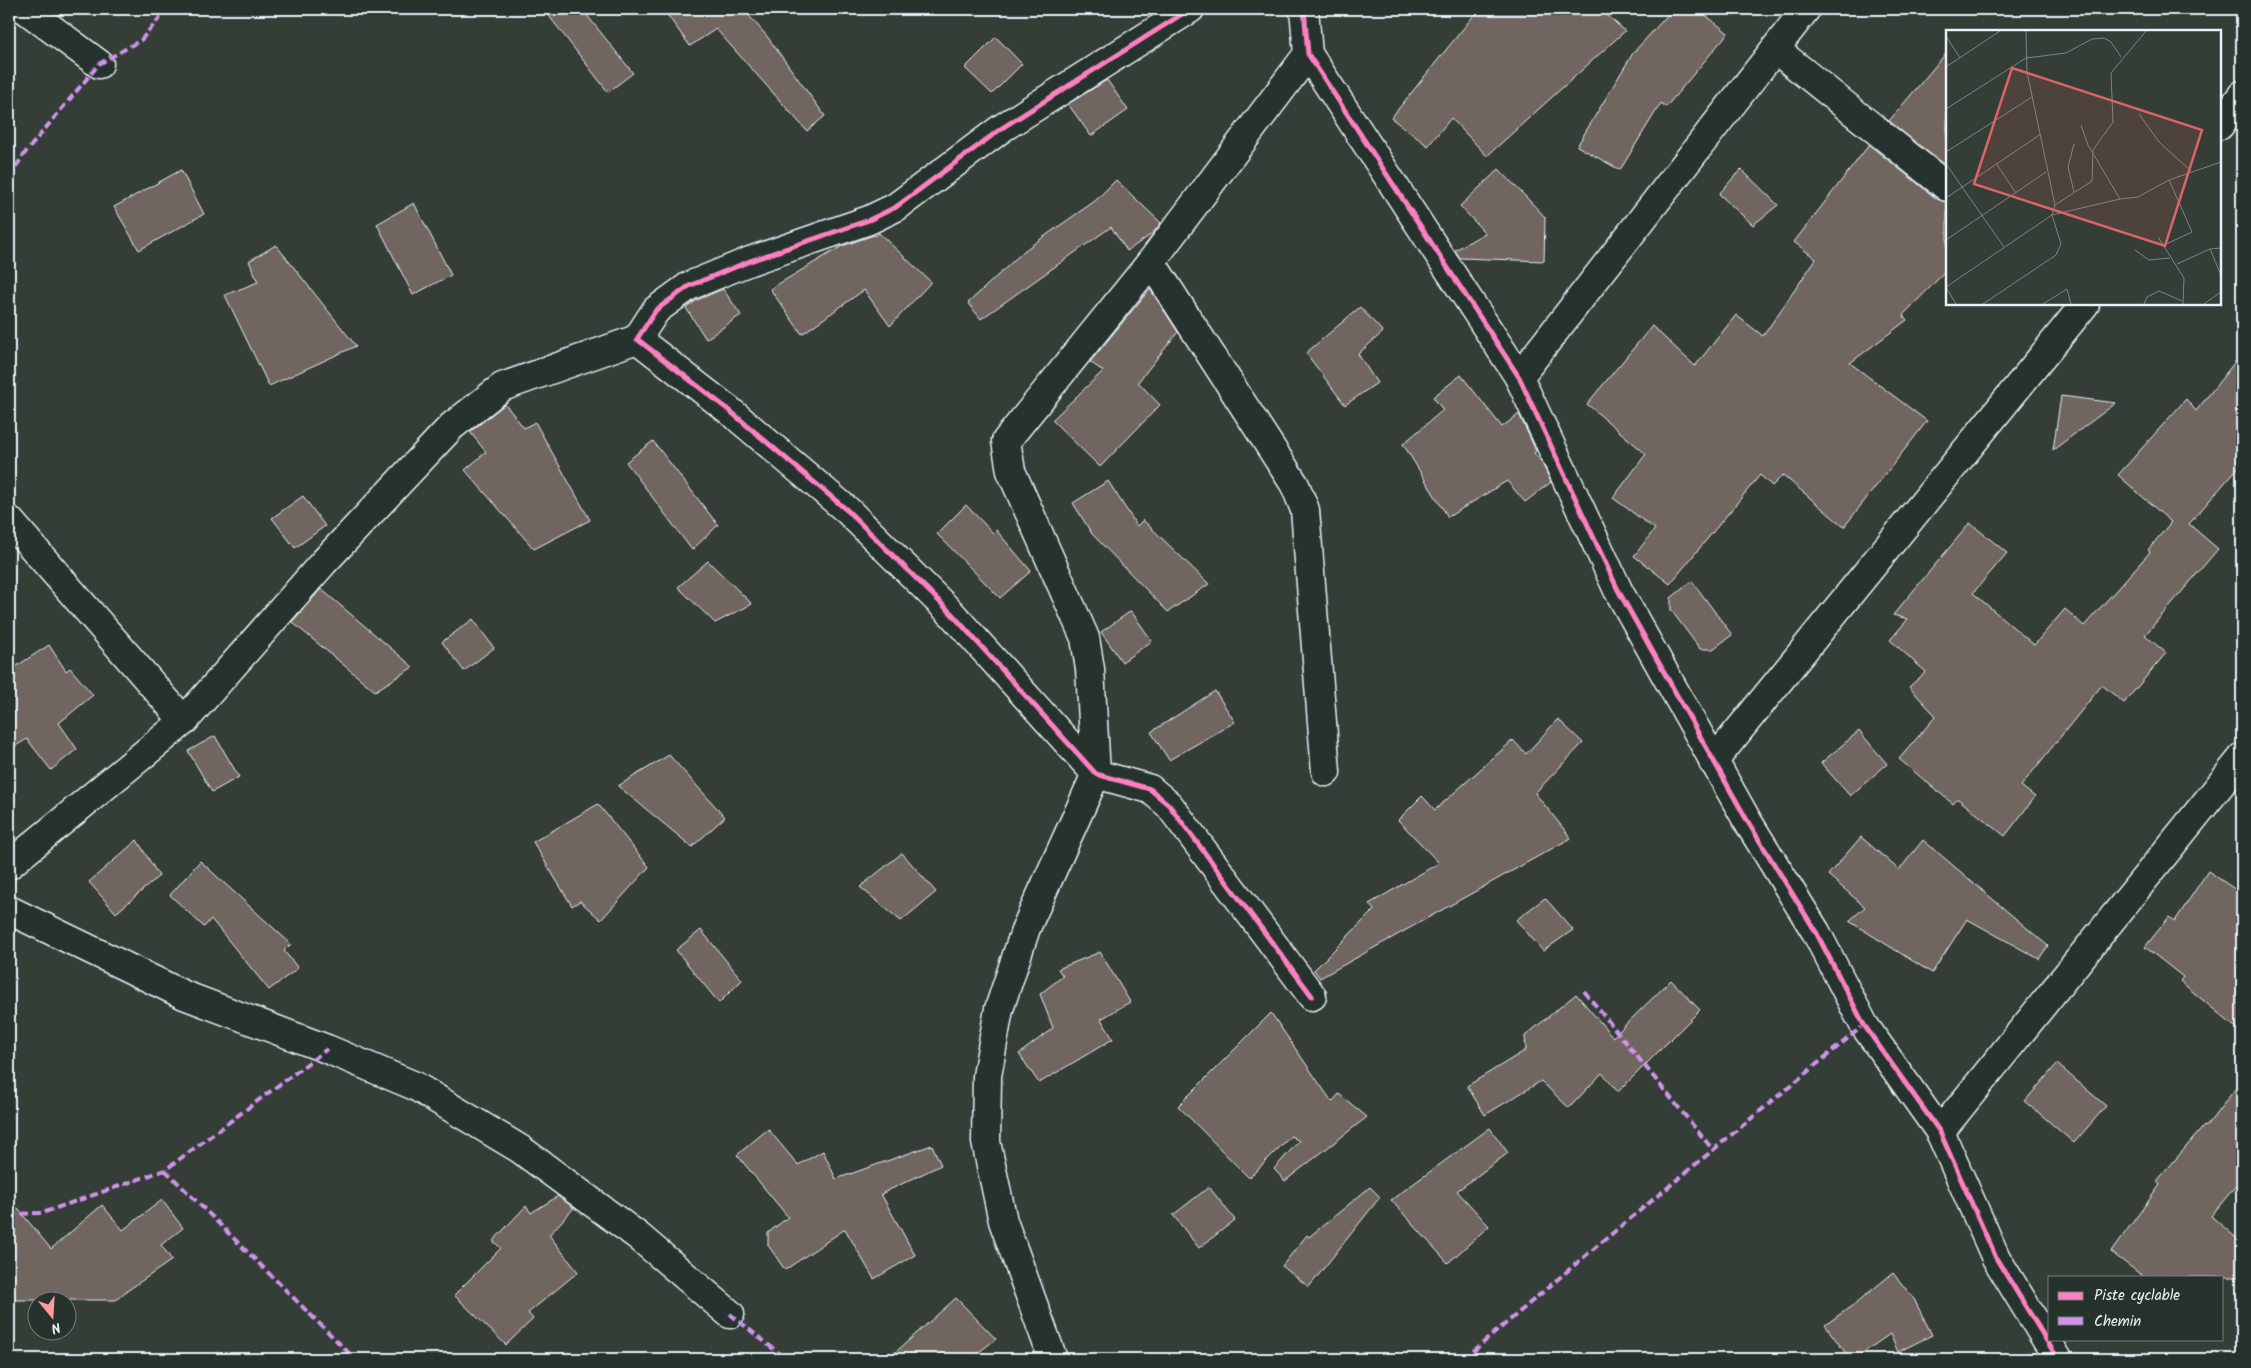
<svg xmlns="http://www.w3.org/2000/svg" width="2251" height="1368" font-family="Kalam,sans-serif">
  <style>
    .building { fill: #71655e; stroke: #e8f1f8 }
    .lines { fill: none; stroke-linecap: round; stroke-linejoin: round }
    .street-casing { stroke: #e8f1f8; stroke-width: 31 }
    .street { stroke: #26332d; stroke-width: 28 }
    .quiet { stroke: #d193ec; stroke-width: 4; stroke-dasharray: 8 4; stroke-linecap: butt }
    .cycleway-casing { stroke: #26332d; stroke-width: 8 }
    .cycleway { stroke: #ff80c0; stroke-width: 5 }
    .inset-road { fill: none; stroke: #7d8584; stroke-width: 1 }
    .view { fill: #db6466; fill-opacity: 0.15; stroke: #db6466; stroke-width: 2.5 }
    .inset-edge { fill: none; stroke: #e8f1f8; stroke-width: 2.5 }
  </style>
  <rect width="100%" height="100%" fill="#353d37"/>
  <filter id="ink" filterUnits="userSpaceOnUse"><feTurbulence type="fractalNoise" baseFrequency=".02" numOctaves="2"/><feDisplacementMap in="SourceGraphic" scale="10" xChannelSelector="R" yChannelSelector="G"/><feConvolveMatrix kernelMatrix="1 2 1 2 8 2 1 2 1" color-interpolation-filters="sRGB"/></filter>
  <g filter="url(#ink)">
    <g class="building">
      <polygon points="559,9 582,9 633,73 608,92 549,16"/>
      <polygon points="663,9 745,9 744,10 766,35 825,116 807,131 716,29 690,46"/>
      <polygon points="1479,9 1600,9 1625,31 1487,156 1451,118 1428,146 1391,118"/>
      <polygon points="1673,9 1698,9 1728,33 1666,107 1661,103 1620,170 1577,146 1633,53"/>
      <polygon points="996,37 1022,64 992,94 965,68"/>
      <polygon points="1947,52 1947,167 1889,121"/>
      <polygon points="1107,80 1128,110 1091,136 1068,104"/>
      <polygon points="1869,145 1937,199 1947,202 1947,270 1903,315 1907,320 1850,363 1927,421 1844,527 1783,475 1772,486 1760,475 1670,584 1634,556 1655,529 1613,498 1646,454 1587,404 1652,326 1695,366 1736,315 1763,336 1816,259 1794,242"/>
      <polygon points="1499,169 1545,217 1544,261 1460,258 1455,250 1485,233 1460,206"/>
      <polygon points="1741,169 1778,205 1753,225 1719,194"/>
      <polygon points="181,170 204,214 139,250 114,207"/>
      <polygon points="1116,180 1161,223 1152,234 1127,251 1111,227 981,319 968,303 1025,250 1095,201"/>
      <polygon points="414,203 451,275 413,295 377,224"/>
      <polygon points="879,233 931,282 890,326 864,290 802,334 770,289 842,246 874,235 875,236"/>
      <polygon points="276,245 356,346 269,386 225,295 258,282 249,261"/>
      <polygon points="723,289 741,315 706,339 686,308 697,300"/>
      <polygon points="1150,289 1178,332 1138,382 1160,405 1100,467 1052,420 1103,371 1090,362"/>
      <polygon points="1360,307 1383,332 1358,354 1377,383 1345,405 1306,353"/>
      <polygon points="2242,353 2242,463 2189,524 2218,549 2145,635 2166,653 2124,703 2102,685 2021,786 2035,797 2005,836 1958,799 1953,804 1899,759 1936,716 1909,687 1926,672 1890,640 1908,619 1893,615 1970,523 2007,553 1973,593 2034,645 2065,609 2084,626 2150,552 2148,550 2171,522 2118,475 2186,399 2196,411"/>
      <polygon points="1461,375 1502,427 1519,414 1536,451 1534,453 1541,461 1551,482 1525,502 1507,481 1448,517 1403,444 1443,410 1433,397"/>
      <polygon points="2061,396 2116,403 2053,450"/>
      <polygon points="505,404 524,428 535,422 590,520 534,549 465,470 486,452 470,432"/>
      <polygon points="653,441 718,525 692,550 626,462"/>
      <polygon points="1108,481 1137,526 1143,520 1209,584 1168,612 1092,534 1073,503"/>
      <polygon points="303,496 325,526 295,548 272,518"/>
      <polygon points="966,505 993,533 996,530 1031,571 1000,598 937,534"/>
      <polygon points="708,561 752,604 715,623 678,587"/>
      <polygon points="1692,581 1732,635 1713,649 1700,649 1671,610 1671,598"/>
      <polygon points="321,589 413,667 375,691 292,622"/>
      <polygon points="1131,611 1152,641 1122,662 1101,632"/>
      <polygon points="473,619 494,648 464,671 442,642"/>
      <polygon points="49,645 66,671 70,668 93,695 59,723 77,749 51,770 27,739 9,750 9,671"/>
      <polygon points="1215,691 1235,722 1169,760 1151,732"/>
      <polygon points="1558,719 1583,743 1535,793 1571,838 1320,978 1314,970 1374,910 1369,904 1439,863 1398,820 1422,796 1435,810 1513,740 1526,754"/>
      <polygon points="1859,731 1887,764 1850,796 1821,763"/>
      <polygon points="215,736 239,777 212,792 188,751"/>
      <polygon points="669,755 725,817 692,847 618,786"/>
      <polygon points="598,804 649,867 601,920 580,901 572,906 533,842"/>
      <polygon points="1861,837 1899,870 1923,840 2048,946 2039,959 1967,919 1932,973 1849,921 1865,907 1828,875"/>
      <polygon points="137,840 159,876 116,913 89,882"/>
      <polygon points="902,853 936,892 901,921 860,887"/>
      <polygon points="200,861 291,944 284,951 298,968 269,990 211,919 204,927 170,895"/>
      <polygon points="2208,871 2242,894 2242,1033 2180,981 2183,977 2145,947 2169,917 2175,921"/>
      <polygon points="1545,898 1573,930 1543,951 1516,920"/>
      <polygon points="701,930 742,980 719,1003 676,950"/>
      <polygon points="1100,952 1130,1002 1101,1019 1113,1039 1039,1083 1019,1054 1053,1028 1040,994 1063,976 1058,969"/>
      <polygon points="1671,980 1700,1010 1618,1092 1602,1073 1569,1108 1541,1081 1485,1115 1467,1086 1526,1050 1525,1036 1576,994 1613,1037"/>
      <polygon points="1271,1013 1332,1102 1339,1094 1367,1117 1285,1181 1274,1169 1299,1141 1291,1136 1249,1178 1178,1106"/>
      <polygon points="2057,1064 2106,1106 2074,1143 2025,1101"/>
      <polygon points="2242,1080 2242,1178 2211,1216 2242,1243 2242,1277 2144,1277 2111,1252 2160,1185 2157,1181 2204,1126 2206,1127"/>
      <polygon points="1490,1128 1508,1153 1457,1191 1489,1226 1448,1263 1391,1200"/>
      <polygon points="768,1129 798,1165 823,1151 836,1179 932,1145 941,1165 881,1194 915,1255 874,1279 845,1229 785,1270 768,1245 768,1233 788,1217 737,1155"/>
      <polygon points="1209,1187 1235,1220 1199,1248 1173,1215"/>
      <polygon points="1370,1187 1380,1197 1309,1287 1282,1266 1307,1235 1309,1237"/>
      <polygon points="558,1196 574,1208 549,1235 578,1272 528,1313 533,1319 506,1345 454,1295 501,1248 493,1241 526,1206 531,1213"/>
      <polygon points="9,1198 51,1249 102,1205 123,1230 162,1200 183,1228 161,1245 172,1260 124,1293 116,1300 9,1300"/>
      <polygon points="1893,1273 1914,1299 1932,1335 1898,1352 1890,1334 1854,1359 1850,1359 1825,1325 1856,1303"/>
      <polygon points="956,1298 996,1339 970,1359 888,1359"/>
    </g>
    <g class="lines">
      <defs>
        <g id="street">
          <polyline points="25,9 99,64"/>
          <polyline points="1190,9 1002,128 896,207 869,220 750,261 689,286 656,310 637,339 730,411 848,511 952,614 1096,774 1150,789 1169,805 1312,996"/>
          <polyline points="1304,9 1308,54 1519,377 1618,590 1748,822 1816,932 1864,1025 1940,1132 1996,1258 2058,1359"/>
          <polyline points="1775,49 1947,187"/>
          <polyline points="2220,125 2242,95"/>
          <polyline points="1151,262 1295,485 1305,510 1326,772"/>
          <polyline points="1519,377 1806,9"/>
          <polyline points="9,520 184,721"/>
          <polyline points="1713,762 2085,304"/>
          <polyline points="9,865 184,721 323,563 452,426 502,387 637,339"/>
          <polyline points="9,910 184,995 327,1049 415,1086 520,1149 638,1236 730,1314"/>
          <polyline points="1940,1132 2242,758"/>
          <polyline points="1053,1359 1003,1221 986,1142 987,1076 999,1009 1026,928 1096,774 1090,669 1085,638 1011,471 1006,441 1151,262 1308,54"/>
        </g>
      </defs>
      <use href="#street" class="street-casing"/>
      <use href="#street" class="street"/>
      <g class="quiet">
        <polyline points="9,177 25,153 99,64 141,40 167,9"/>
        <polyline points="1584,991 1713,1150"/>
        <polyline points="165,1170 355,1359"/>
        <polyline points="9,1214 42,1213 165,1170 327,1049"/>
        <polyline points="730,1314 786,1359"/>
        <polyline points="1464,1359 1591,1251 1864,1025"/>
      </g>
      <defs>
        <g id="cycleway">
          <polyline points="1190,9 1002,128 896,207 869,220 750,261 689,286 656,310 637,339 730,411 848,511 952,614 1096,774 1150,789 1169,805 1312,996"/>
          <polyline points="1304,9 1308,54 1519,377 1618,590 1748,822 1816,932 1864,1025 1940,1132 1996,1258 2058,1359"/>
        </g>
      </defs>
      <use href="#cycleway" class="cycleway-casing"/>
      <use href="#cycleway" class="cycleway"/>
    </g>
  </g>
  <g transform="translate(1946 30)">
    <rect width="275" height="275" fill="#353d37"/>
    <path class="inset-road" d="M0 6 14 28M0 37 54 1M0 79 80 28 120 23 146 9 158 8 165 12 175 27M193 84 213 112 245 141M128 114 122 137 128 162M0 122 86 67M50 133 70 163M0 134 58 217M0 168 95 104M174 169 192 167 223 150 275 132M109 175 146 151 147 120 167 92 165 43 200 1M212 207 238 248 237 274M0 210 100 142M218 215 246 202 223 150M264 219 275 245M189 220 203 230 224 228M231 234 264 219 275 218M0 257 106 185 174 169 142 115 135 95M0 257 10 274M37 274 110 225 115 214 106 185 109 175 81 42 80 1M97 274 121 259 125 274M198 274 201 267 213 261 236 271M258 274 275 262"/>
    <path class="view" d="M66 38 256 100 219 216 28 154Z"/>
    <rect width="275" height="275" class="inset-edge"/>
  </g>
  <rect width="2251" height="1368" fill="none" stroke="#26332d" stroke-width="30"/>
  <rect x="15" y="15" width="2221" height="1338" fill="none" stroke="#e8f1f8" stroke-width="2" filter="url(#ink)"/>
  <rect x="2048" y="1276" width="175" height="65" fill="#26332d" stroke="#747f7e"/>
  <rect x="2058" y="1292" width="25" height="8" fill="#ff80c0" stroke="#747f7e"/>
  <text x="2094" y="1300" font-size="15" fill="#e8f1f8">Piste cyclable</text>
  <rect x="2058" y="1317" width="25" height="8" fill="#d193ec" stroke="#747f7e"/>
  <text x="2094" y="1326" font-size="15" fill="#e8f1f8">Chemin</text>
  <g transform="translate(52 1316) rotate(162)"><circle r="24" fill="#26332d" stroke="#747f7e"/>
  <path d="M0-4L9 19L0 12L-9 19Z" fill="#ff9aa2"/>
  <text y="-8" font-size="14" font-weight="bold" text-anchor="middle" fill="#e8f1f8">N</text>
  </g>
</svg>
